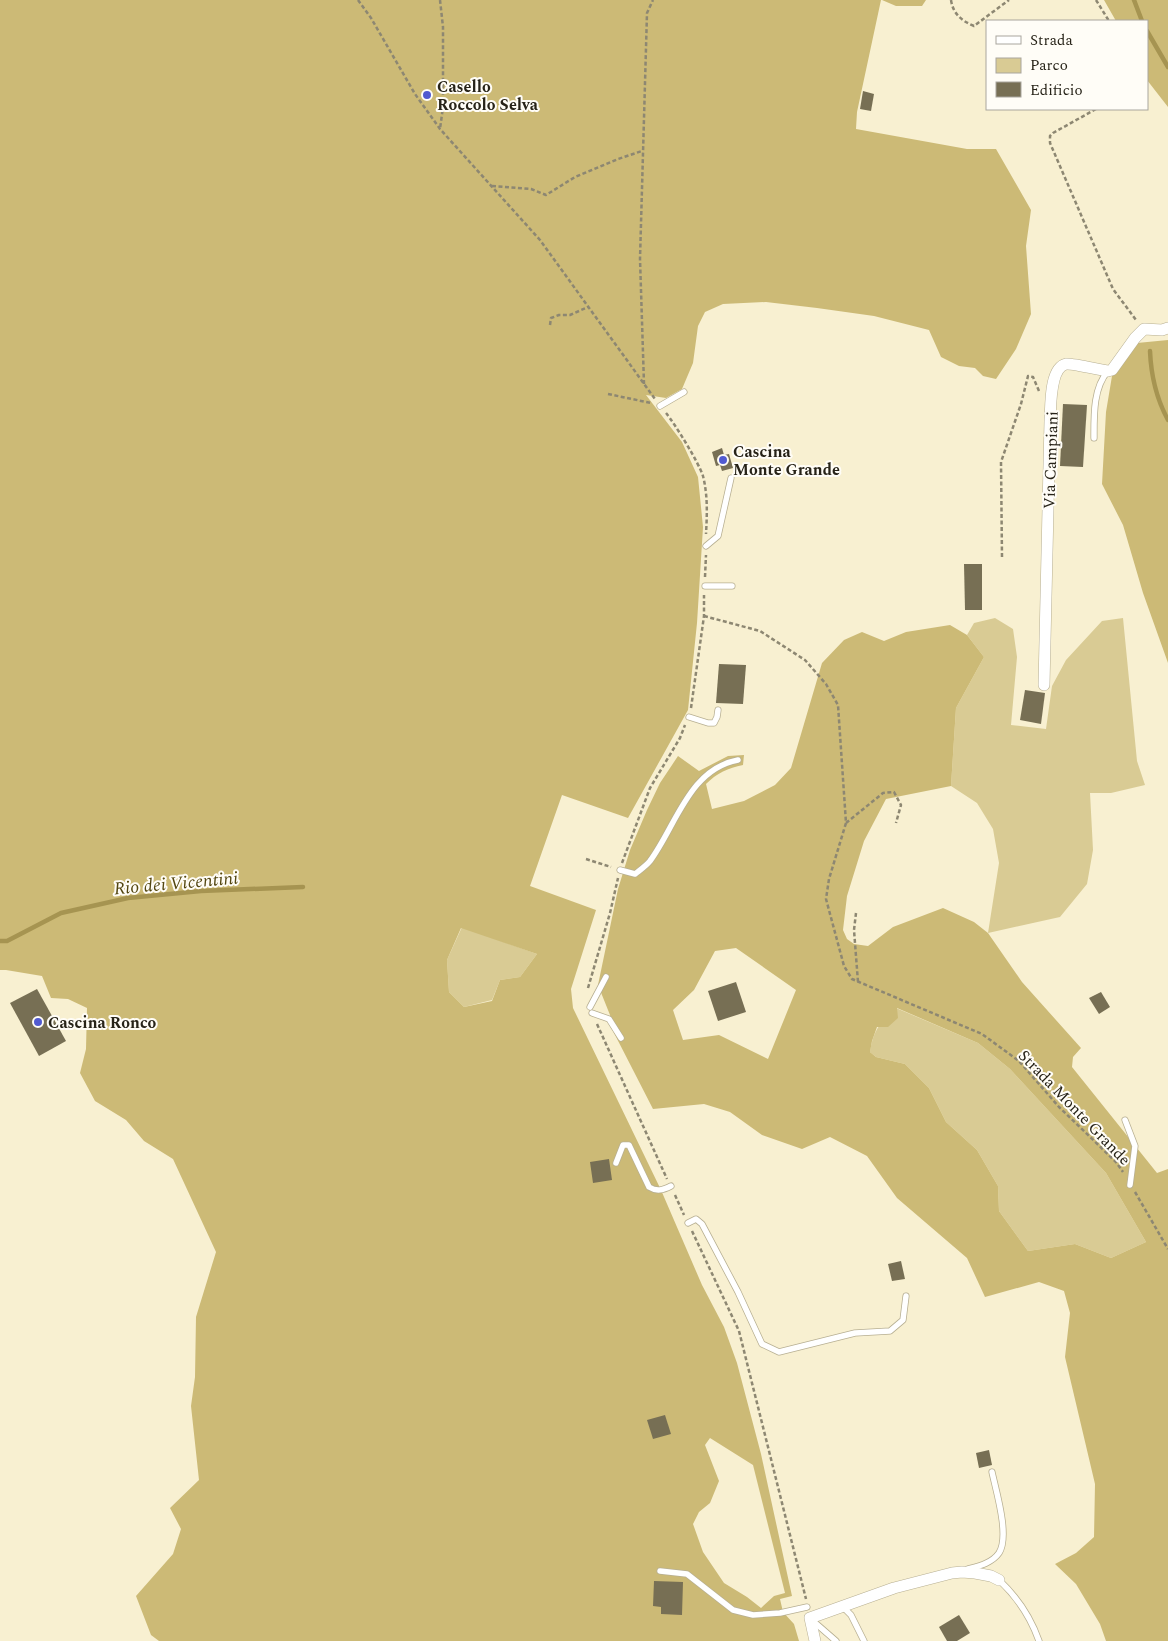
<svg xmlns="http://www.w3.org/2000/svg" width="1168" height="1641" font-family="Spectral,serif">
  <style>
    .green { fill: #d9cb94 }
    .forest { fill: #ccba76; fill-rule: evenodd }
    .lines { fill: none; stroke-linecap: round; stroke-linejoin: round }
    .stream { stroke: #a69451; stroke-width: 4.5 }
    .building { fill: #776f54 }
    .service-casing { stroke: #b7af92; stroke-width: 7 }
    .minor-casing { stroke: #b7af92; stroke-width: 12 }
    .path { stroke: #8d8772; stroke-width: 2.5; stroke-dasharray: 4 2.5; stroke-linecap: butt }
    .service { stroke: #fff; stroke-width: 5.5 }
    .minor { stroke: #fff; stroke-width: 11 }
    .poi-dot { fill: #515ad0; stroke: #fffdf7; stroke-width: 2 }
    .labels { text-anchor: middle; stroke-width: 4; stroke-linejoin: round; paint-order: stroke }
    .poi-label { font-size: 16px; font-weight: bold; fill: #272318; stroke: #fffdf7; text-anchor: start }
    .street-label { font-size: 16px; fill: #272318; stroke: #fffdf7 }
    .water-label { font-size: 18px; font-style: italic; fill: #534610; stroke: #fffdf7 }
  </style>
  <rect width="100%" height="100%" fill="#f8f0d1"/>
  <g class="green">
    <polygon points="995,618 1013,629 1017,657 1011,725 1046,729 1052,686 1066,660 1102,621 1123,618 1137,761 1145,785 1111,793 1090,793 1093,850 1087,884 1060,917 988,933 999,863 993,829 977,803 951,786 956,708 984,657 967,635 974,623"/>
    <polygon points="462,927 537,954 520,977 500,980 492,1000 464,1007 449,992 447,960"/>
    <path d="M896 1008 978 1043 1010 1069 1106 1173 1146 1242 1111 1258 1075 1244 1028 1251 999 1211 998 1186 977 1150 946 1122 929 1088 905 1064 876 1057 870 1052C874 1028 880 1024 896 1008Z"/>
  </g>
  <g class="forest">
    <path d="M0 0H881L857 112 856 129 967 149H996L1031 210 1026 246 1031 314 1016 349 996 379 983 376 975 368 959 366 941 357 929 330 874 316 817 308 766 302 723 304 705 312 698 326 693 363 682 389 666 398 646 395 682 442 698 477 703 527 697 623 688 710 628 818 562 795 530 886 596 910 571 989 573 1008 661 1190 702 1285 724 1327 737 1363 761 1454 792 1596 780 1599 783 1612 794 1624 799 1641H159L151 1635 136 1596 173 1554 181 1529 170 1508 199 1480 191 1406 195 1377 196 1317 216 1252 173 1159 144 1141 126 1120 95 1101 80 1073 86 1049 87 1008 68 999 51 998 42 976 6 970H0ZM461 928 537 954 520 977 500 980 492 1001 464 1007 449 992 447 960ZM710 1438 753 1465 785 1593 774 1596 761 1608 747 1597 724 1583 703 1552 693 1524 699 1512 710 1503 719 1481 705 1445Z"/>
    <polygon points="882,0 926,0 922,6 896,6"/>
    <polygon points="1104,0 1168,0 1168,107 1147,80 1147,21 1116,21"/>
    <polygon points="1168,340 1168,663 1143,593 1123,525 1102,484 1106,412 1112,376 1137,343"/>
    <path d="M950 625 967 635 984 657 956 708 951 786 886 799 864 841 847 896 843 930 847 939 854 944 868 946 893 927 943 908 974 922 988 933 1022 982 1081 1048 1073 1057 1072 1067 1157 1173 1168 1169V1641H1106L1100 1624 1076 1584 1055 1564 1076 1553 1094 1537 1095 1484 1065 1357 1070 1313 1064 1291 1039 1282 985 1297 967 1258 897 1198 867 1156 830 1137 802 1149 762 1135 730 1112 704 1104 653 1109 612 1029 610 1015 598 985 618 889 630 850 647 810 660 783 678 756 699 771 728 756 744 755 743 765C728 768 717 773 706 784L712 809 744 801 775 785 791 768 822 663 844 640 862 632 884 641 906 632ZM736 948 796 990 768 1059 719 1035 683 1040 673 1010 694 990 715 951ZM897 1008 978 1043 1010 1069 1106 1173 1146 1242 1111 1258 1075 1244 1028 1251 999 1211 998 1186 977 1150 946 1122 929 1088 905 1064 876 1057 870 1052 872 1041 877 1027H888L898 1018Z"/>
  </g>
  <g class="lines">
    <g class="stream">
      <polyline points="1134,0 1142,21"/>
      <polyline points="1147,31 1168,67"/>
      <path d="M1150 351C1151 375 1156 398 1168 420"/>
      <polyline points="0,941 7,941 61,913 128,898 201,891 303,887"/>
    </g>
  </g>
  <g class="building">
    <polygon points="863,91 874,94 871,111 860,109"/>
    <polygon points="1063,404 1087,405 1083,467 1060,466"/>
    <polygon points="722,448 724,455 729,454 733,468 722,471 720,465 716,466 712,452"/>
    <polygon points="964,564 982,564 982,610 965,610"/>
    <polygon points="719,664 746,665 743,704 716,703"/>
    <polygon points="1025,690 1045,693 1041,724 1020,720"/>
    <polygon points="736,982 746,1012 718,1021 708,991"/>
    <polygon points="37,989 66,1041 39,1056 10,1003"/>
    <polygon points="1101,992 1110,1007 1099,1014 1089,998"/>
    <polygon points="609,1159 612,1180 593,1183 590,1162"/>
    <polygon points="901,1261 905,1279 892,1281 888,1264"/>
    <polygon points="665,1415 671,1434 653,1439 647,1420"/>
    <polygon points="989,1450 992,1465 979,1468 976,1453"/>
    <polygon points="654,1581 683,1582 682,1615 661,1614 661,1607 653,1606"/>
    <polygon points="959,1615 970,1633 957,1641 947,1641 939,1627"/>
  </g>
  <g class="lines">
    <defs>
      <g id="service">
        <polyline points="660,406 684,392"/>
        <path d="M1094 438C1094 416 1093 388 1108 371"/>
        <polyline points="706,546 718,536 731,478"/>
        <polyline points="705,586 732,586"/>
        <polyline points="689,717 708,723 714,723 717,717 718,710"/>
        <path d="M620 870 635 874C640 870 646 866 650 861 676 826 689 769 738 760"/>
        <polyline points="590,1007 606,977"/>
        <polyline points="592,1013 609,1019 621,1038"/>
        <polyline points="1125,1120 1135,1146 1130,1185"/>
        <path d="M616 1163 623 1145H629L649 1187C657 1192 663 1190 671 1186"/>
        <polyline points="688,1223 696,1219 702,1224 738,1292 762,1344 779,1352 855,1333 890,1331 903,1320 906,1296"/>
        <path d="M968 1569C979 1566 992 1563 999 1553 1010 1536 996 1491 992 1472"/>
        <polyline points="660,1571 687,1574 733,1610 753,1615 780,1613 807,1607"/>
        <path d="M999 1580C1016 1596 1031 1618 1039 1641"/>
        <polyline points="843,1607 851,1615 864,1641"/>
        <polyline points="813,1621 836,1641"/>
      </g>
      <g id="minor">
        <path d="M1044 685 1050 421C1051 408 1049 368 1066 364 1072 363 1100 370 1108 371L1112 370 1135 338 1144 329 1162 330 1168 328"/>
        <polyline points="815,1641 810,1618 894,1588 952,1573 962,1572 975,1573 991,1576 999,1580"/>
      </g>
    </defs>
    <use href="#service" class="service-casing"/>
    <use href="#minor" class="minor-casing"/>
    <g class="path">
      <polyline points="358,0 371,18 415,94 440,129 540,240 655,399"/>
      <polyline points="440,0 443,27 443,107 440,129"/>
      <path d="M951 0C953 14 962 21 974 26L1009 0"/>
      <polyline points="1096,0 1109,21"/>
      <polyline points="1096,109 1053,133 1050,136 1050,143 1113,289 1136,320"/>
      <polyline points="492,186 531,189 546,195 575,177 618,159 642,151"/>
      <polyline points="550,325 551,318 559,315 570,315 588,307"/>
      <polyline points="644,384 640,259 647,13 653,0"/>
      <polyline points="608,394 651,403"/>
      <path d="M666 413C675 424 699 463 703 476 708 496 707 515 706 534"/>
      <polyline points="1002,557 1001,462 1021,404 1028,376 1033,377 1039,391"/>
      <polyline points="705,577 706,555"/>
      <polyline points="704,616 760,631 805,660 826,684 838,705 846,823 829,879 826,899 844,966 852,979 982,1034 1019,1061 1059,1107 1116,1162 1123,1172"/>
      <polyline points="691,708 704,616 704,595"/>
      <polyline points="846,823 883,793 894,792 901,805 896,823"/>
      <polyline points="586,859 611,867"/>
      <polyline points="622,863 650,788 680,738 685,725"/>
      <polyline points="856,913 854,930 858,982"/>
      <polyline points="588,988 610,913 618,878"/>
      <polyline points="597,1024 667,1179"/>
      <polyline points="1135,1192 1168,1249"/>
      <polyline points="675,1195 684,1215"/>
      <polyline points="692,1231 739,1331 806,1599"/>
    </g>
    <use href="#service" class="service"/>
    <use href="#minor" class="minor"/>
  </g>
  <g class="poi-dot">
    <circle cx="427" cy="95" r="5"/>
    <circle cx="723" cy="460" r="5"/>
    <circle cx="38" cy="1022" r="5"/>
  </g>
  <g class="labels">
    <g class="poi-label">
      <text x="437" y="92">Casello<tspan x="437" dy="18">Roccolo Selva</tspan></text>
      <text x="733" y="457">Cascina<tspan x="733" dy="18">Monte Grande</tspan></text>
      <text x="48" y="1028">Cascina Ronco</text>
    </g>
    <g class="street-label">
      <text transform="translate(1050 460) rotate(-88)" y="6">Via Campiani</text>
      <text transform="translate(1075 1107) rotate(46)" y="6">Strada Monte Grande</text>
    </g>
    <g class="water-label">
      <text transform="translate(176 883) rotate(-5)" y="6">Rio dei Vicentini</text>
    </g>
  </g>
  <rect x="986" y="20" width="162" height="90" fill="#fffdf7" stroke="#a9a69e"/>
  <rect x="996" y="36" width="25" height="8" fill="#ffffff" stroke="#a9a69e"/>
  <text x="1030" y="45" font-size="15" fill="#272318">Strada</text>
  <rect x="996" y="58" width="25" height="15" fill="#d9cb94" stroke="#a9a69e"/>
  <text x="1030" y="70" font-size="15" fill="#272318">Parco</text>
  <rect x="996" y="82" width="25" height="15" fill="#776f54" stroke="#a9a69e"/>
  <text x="1030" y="95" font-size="15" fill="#272318">Edificio</text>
</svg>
